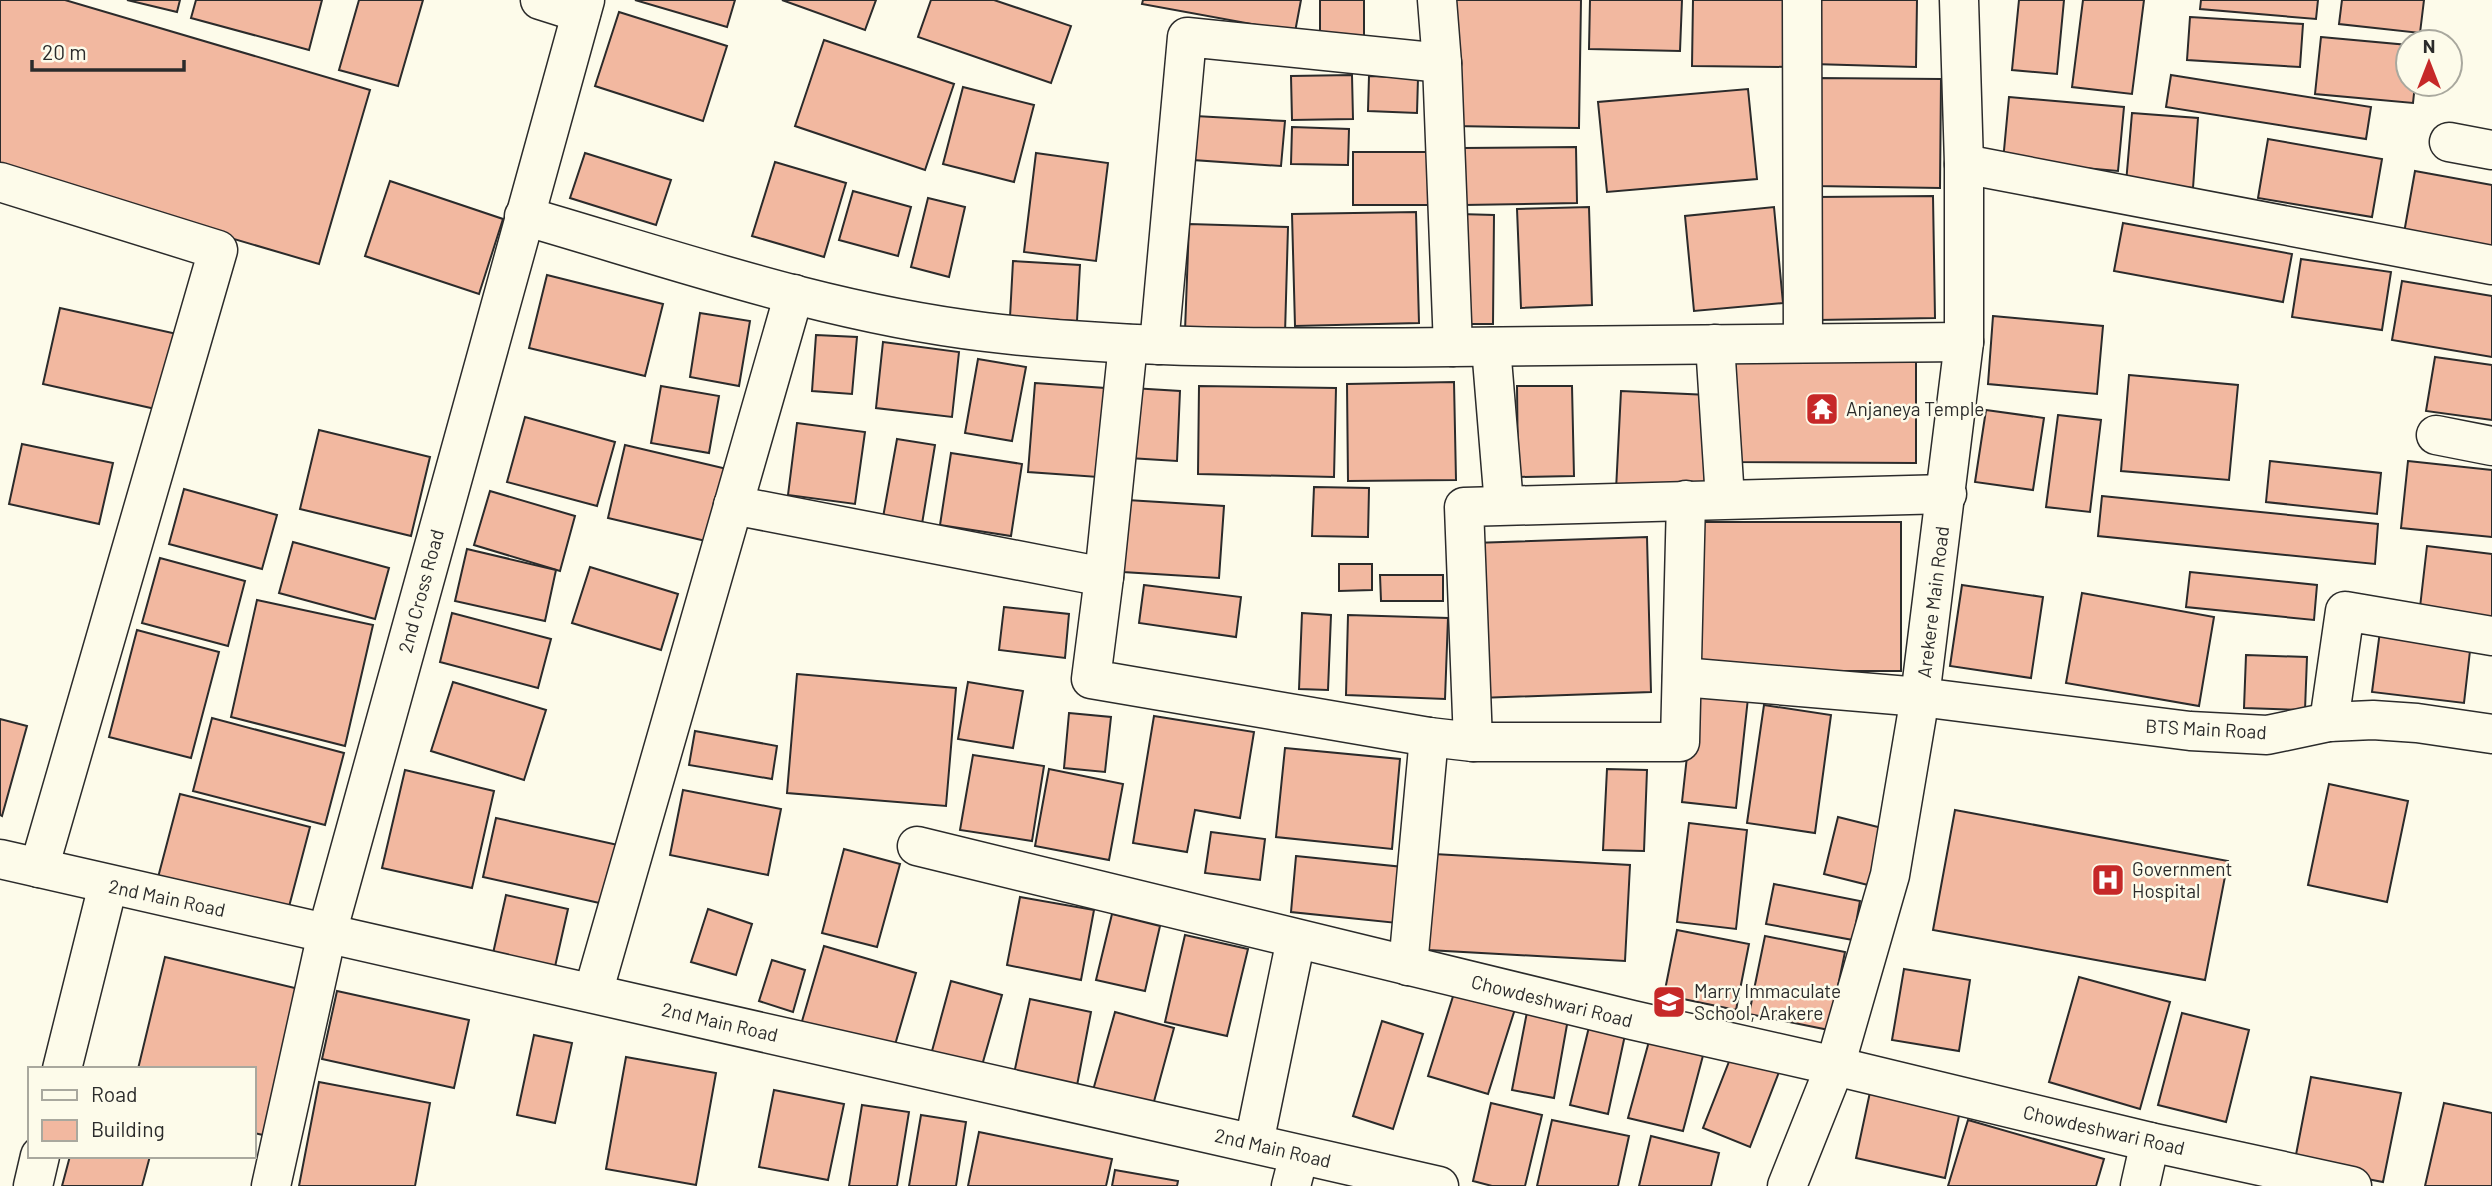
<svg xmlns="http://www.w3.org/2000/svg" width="2492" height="1186" font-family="Barlow,sans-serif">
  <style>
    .building { fill: #f2b8a0; stroke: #2b2b2b; stroke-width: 2 }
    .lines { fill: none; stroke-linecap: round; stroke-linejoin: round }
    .minor-casing { stroke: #2b2b2b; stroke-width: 41 }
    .tertiary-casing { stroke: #2b2b2b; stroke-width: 41 }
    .minor { stroke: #fdfbea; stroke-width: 38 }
    .tertiary { stroke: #fdfbea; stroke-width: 38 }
    .labels { text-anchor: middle; stroke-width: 5; stroke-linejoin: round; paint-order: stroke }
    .poi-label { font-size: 19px; fill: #2b2b2b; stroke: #fdfbea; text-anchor: start }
    .street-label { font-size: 19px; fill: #2b2b2b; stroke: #fdfbea }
  </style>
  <rect width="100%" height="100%" fill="#fdfbea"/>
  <g class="building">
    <polygon points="0,0 65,0 370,90 319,264 0,170"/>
    <polygon points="127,0 180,0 177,12"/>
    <polygon points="196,0 322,0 309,50 191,18"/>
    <polygon points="359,0 423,0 398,86 339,70"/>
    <polygon points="635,0 735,0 727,27"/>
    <polygon points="782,0 876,0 865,30"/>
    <polygon points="931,0 994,0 1071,26 1051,83 918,37"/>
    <polygon points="1143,0 1301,0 1295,32 1142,4"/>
    <polygon points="1320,0 1364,0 1364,46 1320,47"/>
    <polygon points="1455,0 1581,0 1579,128 1453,126"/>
    <polygon points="1590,0 1682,0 1680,51 1589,49"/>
    <polygon points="1693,0 1793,0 1791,67 1692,66"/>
    <polygon points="1814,0 1917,0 1916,67 1813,64"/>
    <polygon points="2019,0 2064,0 2057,74 2012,70"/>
    <polygon points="2083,0 2144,0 2132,94 2072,87"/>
    <polygon points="2201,0 2318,0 2316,19 2200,9"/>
    <polygon points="2342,0 2424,0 2420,33 2339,24"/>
    <polygon points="619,12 727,46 703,121 595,86"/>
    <polygon points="2190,17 2303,24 2300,67 2187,60"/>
    <polygon points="2321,37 2408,45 2408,84 2415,84 2413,103 2315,94"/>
    <polygon points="824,40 954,84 925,170 795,126"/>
    <polygon points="1352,75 1353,119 1292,120 1291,76"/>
    <polygon points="2171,75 2371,107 2366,139 2166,107"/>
    <polygon points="1369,76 1418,78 1417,113 1368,111"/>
    <polygon points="1817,78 1941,79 1940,188 1815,186"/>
    <polygon points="963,87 1034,105 1014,182 943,164"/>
    <polygon points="1748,89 1757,179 1607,192 1598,102"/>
    <polygon points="2009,97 2124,107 2118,171 2003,161"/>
    <polygon points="2132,113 2198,118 2193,188 2126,183"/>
    <polygon points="1195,116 1285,121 1281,166 1193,160"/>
    <polygon points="1292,127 1349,129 1348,165 1291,164"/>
    <polygon points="2268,139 2382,159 2372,217 2258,198"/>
    <polygon points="1576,147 1577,203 1464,205 1463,148"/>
    <rect x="1353" y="152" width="84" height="53"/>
    <polygon points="585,153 671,180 656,225 570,198"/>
    <polygon points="1036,153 1108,163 1096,261 1024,252"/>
    <polygon points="775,162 846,183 824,257 752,236"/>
    <polygon points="2415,171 2492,185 2492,248 2404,233"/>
    <polygon points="390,181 503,219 479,294 365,256"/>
    <polygon points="853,191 911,207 898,256 839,240"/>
    <polygon points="1933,196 1935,318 1818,320 1816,197"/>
    <polygon points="928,198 965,207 949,277 911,267"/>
    <polygon points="1589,207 1592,305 1521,308 1517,209"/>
    <polygon points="1774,207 1783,303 1694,311 1685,216"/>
    <polygon points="1416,212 1419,323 1295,326 1292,214"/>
    <polygon points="1459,214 1494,215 1493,324 1456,324"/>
    <polygon points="2123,223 2292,254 2283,302 2114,271"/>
    <polygon points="1189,224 1288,227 1285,334 1185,331"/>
    <polygon points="2301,259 2391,272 2382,330 2292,317"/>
    <polygon points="1013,261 1080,265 1077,321 1010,317"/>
    <polygon points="547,275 663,304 645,376 529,348"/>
    <polygon points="2402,281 2492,296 2492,357 2392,340"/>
    <polygon points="60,308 177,334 160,410 43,384"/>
    <polygon points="700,313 750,321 739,386 690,377"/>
    <polygon points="1993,316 2103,326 2097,394 1988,384"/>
    <polygon points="816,335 857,337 852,394 812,391"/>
    <polygon points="883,342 959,352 952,417 876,408"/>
    <polygon points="2435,357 2492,365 2492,420 2426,411"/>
    <polygon points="978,359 1026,367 1012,441 965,433"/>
    <polygon points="1731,359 1916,360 1916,463 1731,462"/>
    <polygon points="2129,375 2238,385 2229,480 2121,471"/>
    <polygon points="1454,382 1456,480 1348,481 1347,384"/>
    <polygon points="1035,383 1105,388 1098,477 1028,472"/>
    <polygon points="661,386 719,396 709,453 651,443"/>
    <polygon points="1199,386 1336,388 1334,477 1198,474"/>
    <polygon points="1517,386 1572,386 1574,476 1518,477"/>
    <polygon points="1132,388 1180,391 1177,461 1129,458"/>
    <polygon points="1621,391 1709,395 1704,494 1616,490"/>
    <polygon points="1986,410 2044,418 2033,490 1975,482"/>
    <polygon points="2058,415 2101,420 2090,512 2046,507"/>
    <polygon points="525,417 615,442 597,506 507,482"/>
    <polygon points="797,423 865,432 855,504 788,495"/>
    <polygon points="319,430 430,457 411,536 300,509"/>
    <polygon points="897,439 935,445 921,530 882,523"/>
    <polygon points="22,444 113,463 99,524 9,504"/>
    <polygon points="625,445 727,469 710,542 608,518"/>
    <polygon points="951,453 1022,464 1011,536 940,525"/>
    <polygon points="2270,461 2381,473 2377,514 2266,502"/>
    <polygon points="2408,461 2492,470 2492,537 2401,528"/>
    <polygon points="1314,487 1369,488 1368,537 1312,536"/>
    <polygon points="184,489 277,515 262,569 169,544"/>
    <polygon points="490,491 575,516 560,571 474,545"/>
    <polygon points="2102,496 2378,524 2375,564 2098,536"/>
    <polygon points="1127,500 1224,506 1219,578 1123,572"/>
    <rect x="1695" y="522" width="206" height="149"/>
    <polygon points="1647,537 1651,692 1479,698 1473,543"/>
    <polygon points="293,542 389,568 375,619 279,593"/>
    <polygon points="2427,546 2492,554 2492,624 2419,616"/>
    <polygon points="467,549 556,570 545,621 455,601"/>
    <polygon points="160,558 245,581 228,646 142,623"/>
    <polygon points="1339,564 1372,564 1372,590 1339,591"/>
    <polygon points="590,567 678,594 661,650 572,623"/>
    <polygon points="2190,572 2317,585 2314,620 2186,607"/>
    <polygon points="1380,575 1443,575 1443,601 1381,601"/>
    <polygon points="1144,585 1241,597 1236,637 1139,623"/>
    <polygon points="1962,585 2043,597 2031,678 1950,666"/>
    <polygon points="2082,593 2214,617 2199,706 2066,683"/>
    <polygon points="257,600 373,625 345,746 231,717"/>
    <polygon points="1004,607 1069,614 1065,658 999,650"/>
    <polygon points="452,613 551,639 538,688 440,662"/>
    <polygon points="1302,613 1331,615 1328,690 1299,689"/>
    <polygon points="1348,615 1448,618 1445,699 1346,695"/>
    <polygon points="137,630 219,652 191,758 109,737"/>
    <polygon points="2380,631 2471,642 2464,703 2372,692"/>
    <polygon points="2246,655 2307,657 2305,710 2244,708"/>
    <polygon points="797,674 956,688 946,806 787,793"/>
    <polygon points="453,682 546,710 524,780 431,751"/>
    <polygon points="968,682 1023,691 1013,748 958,739"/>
    <polygon points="1695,683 1749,689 1736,808 1682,802"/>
    <polygon points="1764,705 1831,715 1815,833 1747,823"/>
    <polygon points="1069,713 1111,717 1105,772 1064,768"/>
    <polygon points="1154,716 1254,732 1240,818 1195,810 1187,852 1133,843"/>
    <polygon points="212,718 344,753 325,825 193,791"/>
    <polygon points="0,719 27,726 2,816 0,815"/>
    <polygon points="695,731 777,746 772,779 689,765"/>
    <polygon points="1285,748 1400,759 1392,849 1276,837"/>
    <polygon points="973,755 1044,766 1032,841 960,830"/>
    <polygon points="1049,769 1123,784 1109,860 1035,846"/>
    <polygon points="1607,769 1647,770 1644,851 1603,850"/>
    <polygon points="405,770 494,791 472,888 382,868"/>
    <polygon points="2329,784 2408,801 2387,902 2308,885"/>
    <polygon points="683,790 781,809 768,875 670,855"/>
    <polygon points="180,794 310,827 286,918 156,885"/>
    <polygon points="1955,810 2228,861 2205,980 1933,930"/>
    <polygon points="1838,817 1882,828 1868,885 1824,874"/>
    <polygon points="496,818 618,845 604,904 483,877"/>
    <polygon points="1689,823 1747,830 1736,929 1677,922"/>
    <polygon points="1211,832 1265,839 1260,880 1205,873"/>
    <polygon points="844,849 900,864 877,947 822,933"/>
    <polygon points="1434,854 1630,865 1625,961 1428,950"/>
    <polygon points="1296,856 1403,867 1397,923 1291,912"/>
    <polygon points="1774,884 1860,901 1853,940 1766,924"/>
    <polygon points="506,895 568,909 554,971 492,958"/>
    <polygon points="1020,897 1094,910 1081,980 1007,965"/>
    <polygon points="708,909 752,924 736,975 691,962"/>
    <polygon points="1112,914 1160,926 1145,991 1096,980"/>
    <polygon points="1677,930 1749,944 1736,1010 1664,995"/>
    <polygon points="1185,935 1248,949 1227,1036 1165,1022"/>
    <polygon points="1765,936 1845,952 1829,1030 1749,1014"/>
    <polygon points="824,946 916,973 892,1055 800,1028"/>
    <polygon points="165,957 299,989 263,1135 254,1133 254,1069 138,1069"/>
    <polygon points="772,960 805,970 793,1012 759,1001"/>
    <polygon points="1904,969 1970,980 1959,1051 1892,1040"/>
    <polygon points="2079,977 2170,1002 2140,1109 2049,1082"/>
    <polygon points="951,981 1002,995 979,1076 929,1062"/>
    <polygon points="1455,990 1515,1009 1488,1094 1428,1076"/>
    <polygon points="337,991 469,1020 454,1088 322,1059"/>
    <polygon points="1030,999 1091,1012 1075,1096 1012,1083"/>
    <polygon points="1115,1012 1174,1028 1150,1116 1090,1101"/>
    <polygon points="1527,1012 1568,1019 1554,1098 1512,1090"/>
    <polygon points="2182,1013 2249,1030 2226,1122 2158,1105"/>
    <polygon points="1382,1021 1423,1034 1393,1129 1353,1116"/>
    <polygon points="1589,1027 1625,1035 1608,1114 1570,1105"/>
    <polygon points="1651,1034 1705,1048 1683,1131 1628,1118"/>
    <polygon points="534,1035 572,1043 555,1123 517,1115"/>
    <polygon points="1732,1054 1779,1072 1750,1147 1703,1128"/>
    <polygon points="626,1057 716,1073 696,1185 606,1169"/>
    <polygon points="2311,1077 2401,1093 2383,1182 2294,1165"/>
    <polygon points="1873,1078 1963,1098 1945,1178 1856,1158"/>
    <polygon points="319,1082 430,1103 415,1186 299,1186"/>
    <polygon points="774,1090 844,1104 828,1180 759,1167"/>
    <polygon points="1491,1103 1542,1115 1525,1186 1492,1186 1473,1181"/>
    <polygon points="2444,1103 2492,1113 2492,1186 2425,1186"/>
    <polygon points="862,1105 909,1112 897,1186 849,1186"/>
    <polygon points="921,1115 966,1122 956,1186 909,1186"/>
    <polygon points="1552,1120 1629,1136 1618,1186 1537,1186"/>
    <polygon points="1968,1120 2104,1159 2096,1186 1948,1186"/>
    <polygon points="979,1132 1112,1159 1106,1186 968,1186"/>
    <polygon points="1651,1136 1719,1153 1711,1186 1639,1186"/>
    <polygon points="70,1156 150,1156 142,1186 62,1186"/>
    <polygon points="1115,1170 1178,1181 1177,1186 1112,1186"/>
  </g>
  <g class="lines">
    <defs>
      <g id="minor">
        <polyline points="540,0 581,13"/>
        <polyline points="1437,0 1442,63 1453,347"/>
        <polyline points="1802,0 1803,343"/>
        <polyline points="2449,142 2492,150"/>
        <polyline points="1964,164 2492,265"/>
        <polyline points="0,182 218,250 39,868"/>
        <path d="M524 216C676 260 827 313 985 332 1139 350 1296 348 1452 347 1623 345 1794 343 1964 342"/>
        <polyline points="1128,344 1104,577 1091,679 1429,737 1473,742 1680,742 1686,500"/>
        <polyline points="1715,344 1725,499"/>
        <polyline points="1159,345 1187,37 1442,63"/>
        <polyline points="1491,347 1504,505"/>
        <polyline points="2436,435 2492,446"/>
        <polyline points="733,505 1104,577"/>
        <polyline points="1682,677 1920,697"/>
        <polyline points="2329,722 2345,611 2492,636"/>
        <polyline points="1473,742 1464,507 1947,494"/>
        <polyline points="917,846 1632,1020 1835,1066 2150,1142 2352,1186"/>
        <polyline points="1408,966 1429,737"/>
        <polyline points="593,993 794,294"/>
        <polyline points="62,1069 108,885"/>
        <polyline points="1254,1143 1296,939"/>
        <polyline points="33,1186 40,1156"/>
        <polyline points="271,1186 327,933 585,0"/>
        <polyline points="1291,1186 1299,1155"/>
        <polyline points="2140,1186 2150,1142"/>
      </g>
      <g id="tertiary">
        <polyline points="1920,697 2190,731 2267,735 2329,722 2373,720 2417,723 2492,734"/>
        <polyline points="0,859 1439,1186"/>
        <polyline points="1787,1186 1835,1066 1890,875 1920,697 1964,342 1964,164 1959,0"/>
      </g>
    </defs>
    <use href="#minor" class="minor-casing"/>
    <use href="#tertiary" class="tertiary-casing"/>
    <use href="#minor" class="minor"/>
    <use href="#tertiary" class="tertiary"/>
  </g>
  <defs>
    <symbol id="temple-square" viewBox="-11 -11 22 22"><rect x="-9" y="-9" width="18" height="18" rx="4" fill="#c62828" stroke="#fdfbea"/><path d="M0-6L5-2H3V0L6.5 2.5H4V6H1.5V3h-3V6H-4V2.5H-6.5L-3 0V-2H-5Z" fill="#fff"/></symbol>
    <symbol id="hospital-square" viewBox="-11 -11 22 22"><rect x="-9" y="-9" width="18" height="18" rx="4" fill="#c62828" stroke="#fdfbea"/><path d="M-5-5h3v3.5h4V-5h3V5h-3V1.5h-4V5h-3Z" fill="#fff"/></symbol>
    <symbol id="school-square" viewBox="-11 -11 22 22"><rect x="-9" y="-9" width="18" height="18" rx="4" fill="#c62828" stroke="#fdfbea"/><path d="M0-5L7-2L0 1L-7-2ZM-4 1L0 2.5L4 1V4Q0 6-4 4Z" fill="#fff"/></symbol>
  </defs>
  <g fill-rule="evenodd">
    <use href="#temple-square" x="1803" y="390" width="38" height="38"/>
    <use href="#hospital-square" x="2089" y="861" width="38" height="38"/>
    <use href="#school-square" x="1650" y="983" width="38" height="38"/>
  </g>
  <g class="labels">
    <g class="poi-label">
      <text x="1846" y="416">Anjaneya Temple</text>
      <text x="2132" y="876">Government<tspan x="2132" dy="22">Hospital</tspan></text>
      <text x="1694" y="998">Marry Immaculate<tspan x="1694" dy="22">School, Arakere</tspan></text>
    </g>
    <g class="street-label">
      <text transform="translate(421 591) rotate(-75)" y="7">2nd Cross Road</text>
      <text transform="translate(1933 602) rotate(-83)" y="7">Arekere Main Road</text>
      <text transform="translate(2206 729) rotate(3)" y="7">BTS Main Road</text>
      <text transform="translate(167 898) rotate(12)" y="7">2nd Main Road</text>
      <text transform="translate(1552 1001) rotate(14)" y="7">Chowdeshwari Road</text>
      <text transform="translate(720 1022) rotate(13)" y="7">2nd Main Road</text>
      <text transform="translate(2104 1130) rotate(13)" y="7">Chowdeshwari Road</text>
      <text transform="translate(1273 1148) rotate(13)" y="7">2nd Main Road</text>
    </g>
  </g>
  <rect x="28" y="1067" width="228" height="91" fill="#fdfbea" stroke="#a9a89e" stroke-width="2"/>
  <rect x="42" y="1090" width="35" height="10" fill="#fdfbea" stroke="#a9a89e" stroke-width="2"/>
  <text x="91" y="1102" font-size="21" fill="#2b2b2b">Road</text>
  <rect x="42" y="1120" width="35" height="21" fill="#f2b8a0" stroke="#a9a89e" stroke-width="2"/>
  <text x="91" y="1137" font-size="21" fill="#2b2b2b">Building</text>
  <g transform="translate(2429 63)"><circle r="33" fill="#fdfbea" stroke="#a9a89e" stroke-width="2"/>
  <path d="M0-5L12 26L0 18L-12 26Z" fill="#c62828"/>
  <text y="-10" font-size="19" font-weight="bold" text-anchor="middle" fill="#2b2b2b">N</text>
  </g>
  <path d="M32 60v10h152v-10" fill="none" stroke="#2b2b2b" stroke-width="3.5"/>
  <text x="42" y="60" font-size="21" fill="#2b2b2b" stroke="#fdfbea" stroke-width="5" paint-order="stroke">20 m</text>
</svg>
